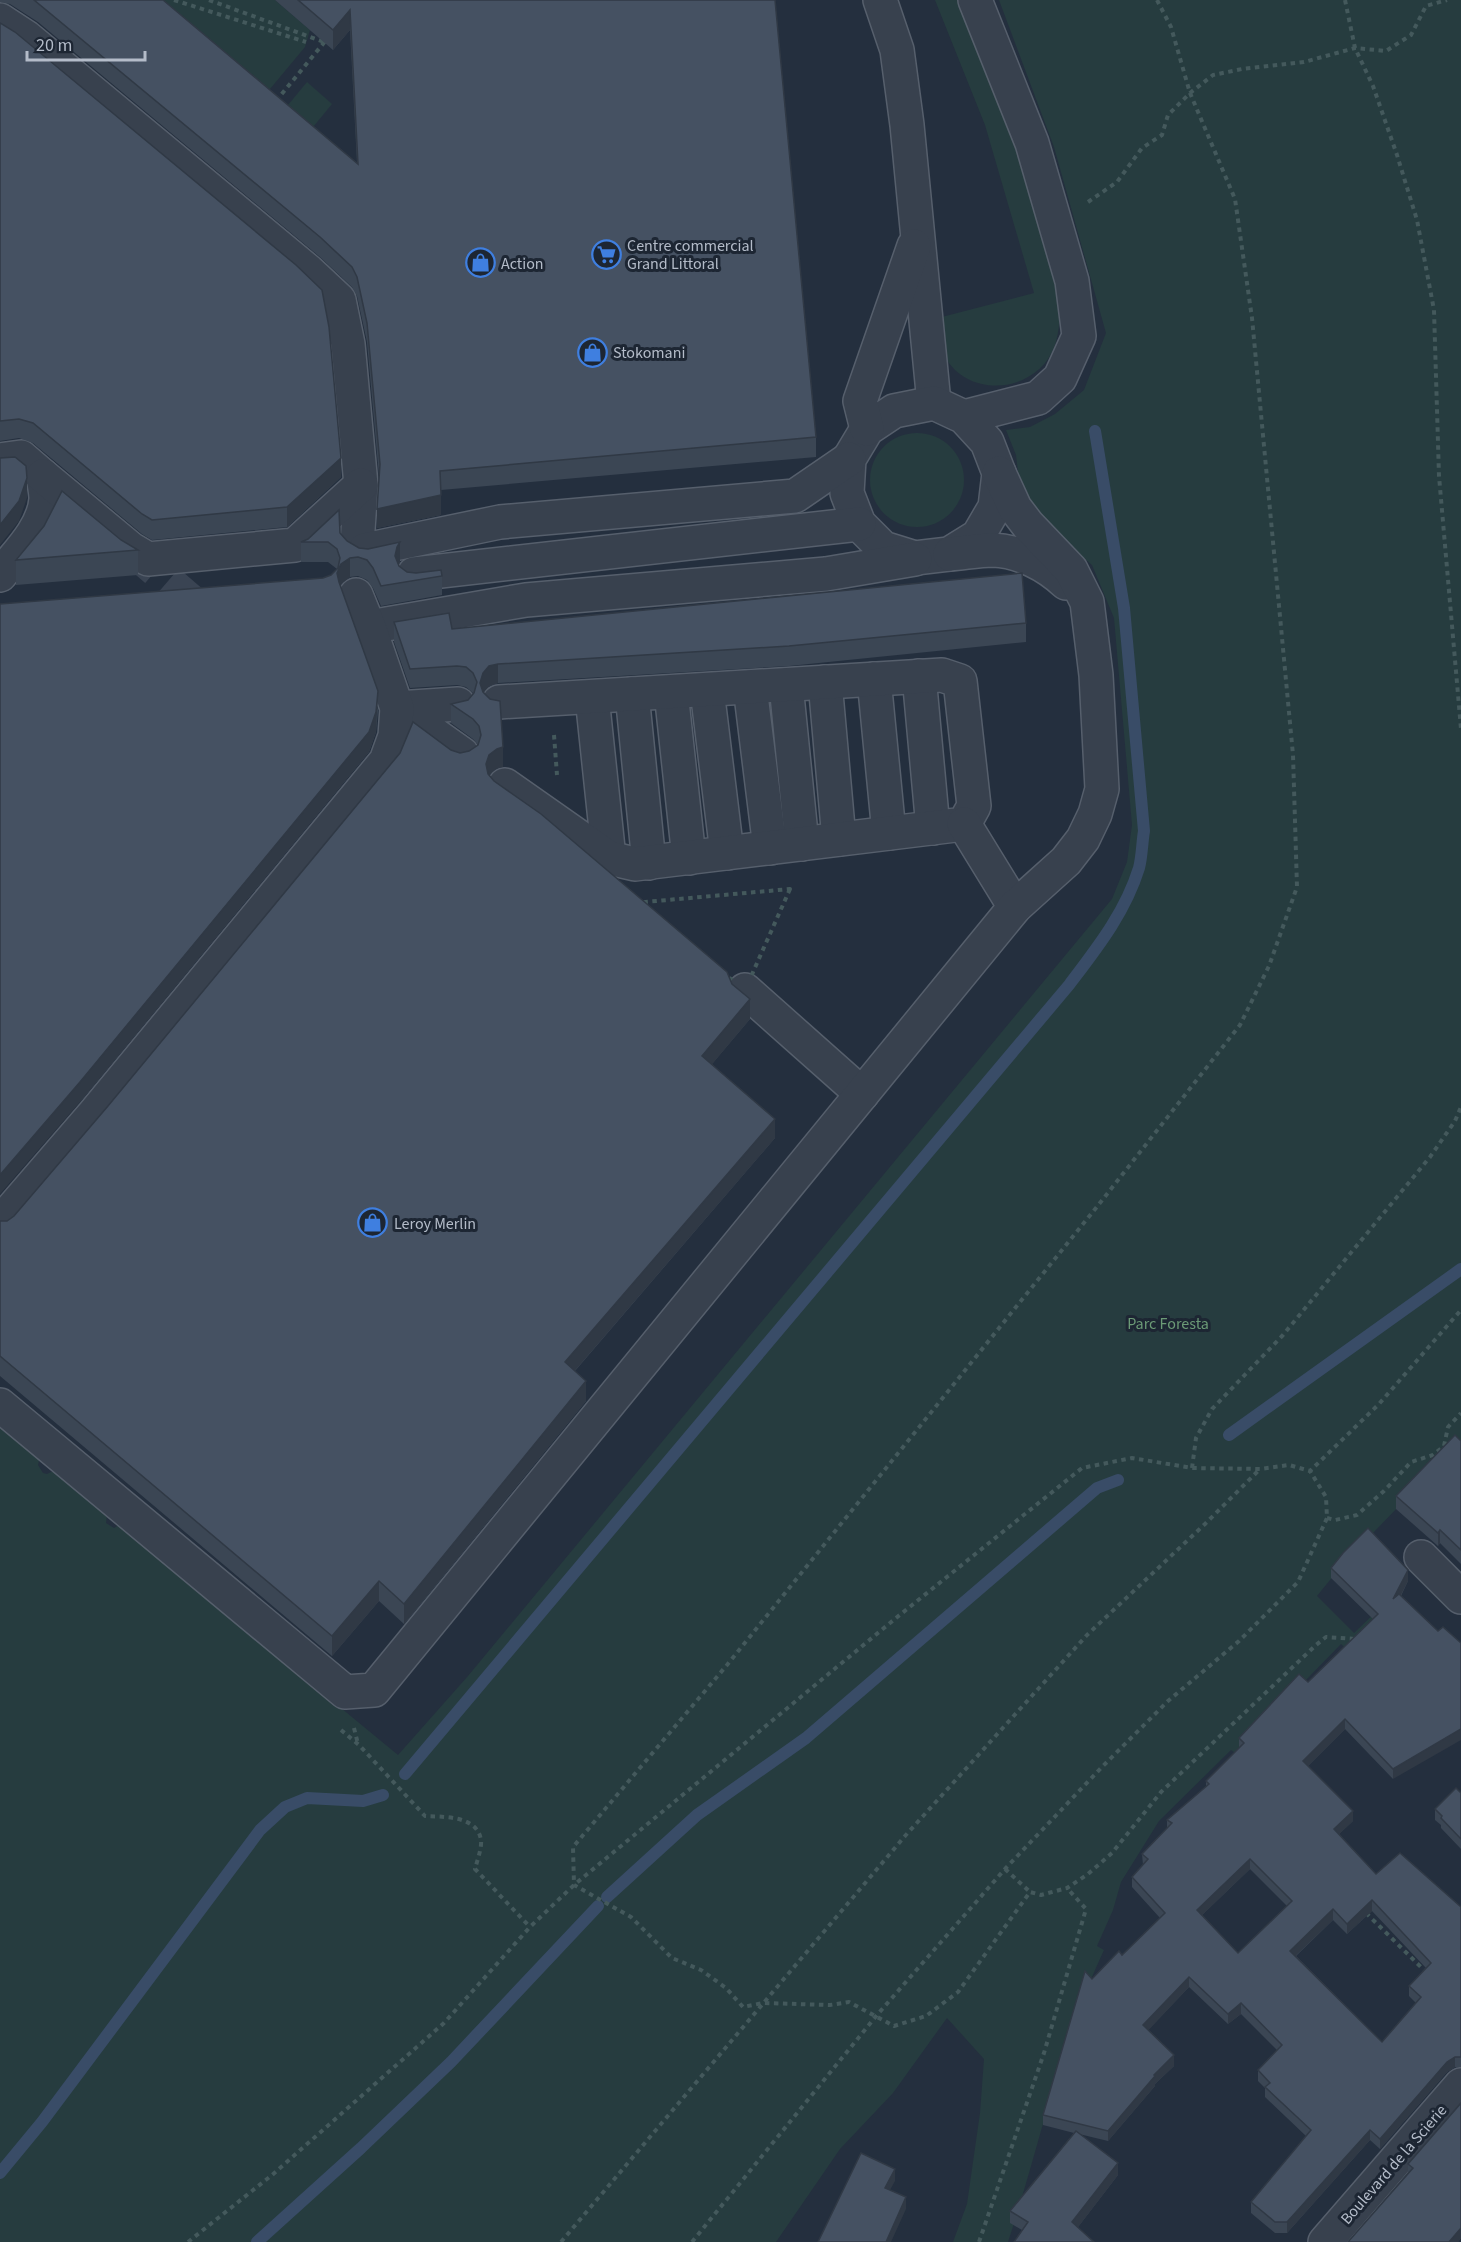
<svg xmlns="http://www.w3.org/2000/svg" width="1461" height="2242" font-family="'Source Sans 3',sans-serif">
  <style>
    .green { fill: #263c3f }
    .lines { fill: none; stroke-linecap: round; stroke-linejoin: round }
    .stream { stroke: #394c67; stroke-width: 12 }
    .minor-tunnel { stroke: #3a4453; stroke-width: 33; stroke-dasharray: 33 16; stroke-linecap: butt }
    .minor-casing { stroke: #565f6c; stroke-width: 36 }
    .path { stroke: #44595c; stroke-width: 4; stroke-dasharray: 4.5 4.5; stroke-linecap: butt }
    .minor { stroke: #38414e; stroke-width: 33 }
    .wall { fill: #3b4654; fill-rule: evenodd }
    .shaded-wall { fill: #303945 }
    .building { fill: #455162; stroke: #303945; stroke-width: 1.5; fill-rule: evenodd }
    .labels { text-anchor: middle; stroke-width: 6; stroke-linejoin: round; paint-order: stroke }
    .poi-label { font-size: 16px; fill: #b4bcc9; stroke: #1d2633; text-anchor: start }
    .park-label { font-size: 16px; fill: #6b9a76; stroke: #1d2633 }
    .street-label { font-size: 16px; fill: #b4bcc9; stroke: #1d2633 }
  </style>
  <rect width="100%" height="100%" fill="#242f3e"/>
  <g class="green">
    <polygon points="139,0 275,0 310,30 305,47 260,101"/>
    <path d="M935 0H961L1000 93 1060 286C1060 306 1061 326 1055 345 1039 392 970 401 945 357 942 352 938 346 937 341 936 334 938 325 938 318L1034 293 985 125Z"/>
    <path d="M999 0H1461V1442L1343 1564 1317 1596 1354 1633 1382 1606 1350 1652 1341 1644 1235 1753 1231 1750 1159 1821 1121 1882 1113 1910 1097 1946 1104 1950C1060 2043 1040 2145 1008 2242H953L967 2204 980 2113 984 2059 947 2018 893 2093 840 2149 776 2242H0V1428L39 1460 38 1465 43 1473 47 1474 53 1471 107 1515 106 1523 114 1528 119 1525 398 1755 468 1676 1112 899 1127 862 1132 825 1114 618 1092 565 1053 531 1033 507 1019 480 1016 455 1006 430 1030 427 1055 414 1084 390 1106 333 1054 147Z"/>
    <polygon points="307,82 332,104 304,138 279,116"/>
    <circle cx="917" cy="480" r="47"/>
  </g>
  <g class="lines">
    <g class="stream">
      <polyline points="1229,1435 1461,1269"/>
      <path d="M405 1774 1069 985C1097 948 1125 913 1139 868 1142 857 1142 843 1144 831L1124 608 1095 431"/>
      <polyline points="607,1897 697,1815 806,1738 1097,1488 1118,1480"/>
      <polyline points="0,2173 42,2122 260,1830 285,1807 307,1798 363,1801 383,1795"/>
      <polyline points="257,2242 361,2148 451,2062 598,1906"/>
    </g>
    <polyline class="minor-tunnel" points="131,549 211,618"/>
    <defs>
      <g id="minor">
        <polyline points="880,0 897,50 907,125 934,403"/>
        <polyline points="0,20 26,37 308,271 339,300 348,344 361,485 357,545"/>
        <polyline points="964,417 987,442 999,473 995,507 978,536 949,554 915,558 883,548 859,524 847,493 849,459 867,429 894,411 934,403 964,417 1038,398 1060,378 1079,336 1072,281 1032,143 975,0"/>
        <polyline points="867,429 860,401 914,246"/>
        <path d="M0 460 21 457 43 476C44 483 46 492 46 499 44 528 17 554 0 575"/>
        <polyline points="43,476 131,549 148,559 295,545 361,485"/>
        <polyline points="365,550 500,522 795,496 849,459"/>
        <path d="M950 554C964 553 979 550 993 550 1020 551 1047 565 1066 583"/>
        <polyline points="414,574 859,524"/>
        <polyline points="369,627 526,600 826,574 915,559"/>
        <polyline points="919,676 933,828"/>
        <polyline points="874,679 889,833"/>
        <polyline points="825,682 839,839"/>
        <polyline points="786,685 802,844"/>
        <polyline points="750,687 770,848"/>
        <polyline points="707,690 727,853"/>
        <polyline points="671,692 689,858"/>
        <polyline points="632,694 649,863"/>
        <polyline points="592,697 609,858"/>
        <polyline points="499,702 942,675 960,681 974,806 964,824 635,864 609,858 505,785"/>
        <polyline points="458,704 397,708 462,754"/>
        <polyline points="964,824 1015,907"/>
        <polyline points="745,990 862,1094"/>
        <polyline points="0,1223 94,1114 386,761 395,736 397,708 369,627 356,595"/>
        <polyline points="0,1405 345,1692 374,1690 1015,907 1066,861 1083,839 1095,814 1102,789 1096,675 1087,602 1071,570 1028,525 1015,508 999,473"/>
        <polyline points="1421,1557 1461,1597"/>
        <polyline points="1325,2242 1461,2085"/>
      </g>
    </defs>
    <use href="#minor" class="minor-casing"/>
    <g class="path">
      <polyline points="174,0 306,42"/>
      <polyline points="209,0 324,42"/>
      <polyline points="1157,0 1171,27 1190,93 1235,199 1252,318 1293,755 1297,887 1269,966 1240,1025 1096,1208 727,1665 573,1847 574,1885 631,1917 672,1958 701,1970 726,1988 743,2007 763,2003 830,2005 849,2002 894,2026 926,2016 958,1992 1030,1892 1041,1895 1067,1888 1088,1874 1112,1853 1161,1792 1316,1645 1326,1637 1356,1639"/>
      <polyline points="1345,0 1355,48 1373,86 1397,155 1417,220 1434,310 1439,476 1461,729"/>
      <polyline points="276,101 327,39"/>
      <polyline points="1088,202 1117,182 1142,148 1162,135 1168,115 1190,93 1213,75 1242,69 1304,62 1355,48 1386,51 1411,35 1426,6 1447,0"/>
      <polyline points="554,735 557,775"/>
      <polygon points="790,889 745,990 634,903"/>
      <polyline points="1192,1468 1196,1438 1212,1409 1283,1335 1430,1157 1455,1121 1461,1107"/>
      <polyline points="1327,1518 1335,1520 1357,1515 1384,1491 1411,1462 1433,1455 1444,1446 1448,1427 1461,1413"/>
      <polyline points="354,1728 358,1744"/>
      <path d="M341 1730 359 1745 425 1816C443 1817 477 1815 481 1840 482 1848 477 1861 475 1869L530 1927"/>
      <polyline points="1005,1869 1030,1892"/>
      <polyline points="1366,1913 1427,1973"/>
      <polyline points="188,2242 272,2175 444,2023 530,1927 574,1885 896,1618 1082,1468 1132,1458 1192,1468 1260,1469 1289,1465 1310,1471 1379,1404 1461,1310"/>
      <polyline points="561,2242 905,1836 1087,1635 1205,1524 1260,1469"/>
      <polyline points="692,2242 877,2015 1005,1869 1102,1767 1168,1701 1239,1641 1298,1582 1327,1518 1326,1497 1310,1471"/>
      <polyline points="979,2242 1044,2053 1086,1909 1067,1888"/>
    </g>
    <use href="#minor" class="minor"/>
  </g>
  <g class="wall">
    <polygon points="0,0 163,0 357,163 350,30 333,50 275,0 775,0 816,437 816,457 441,490 441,515 377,528 379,476 367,342 357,296 352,287 320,257 38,22 10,4 0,2"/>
    <polygon points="0,23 341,477 287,527 152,540 142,534 33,443 19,438 0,441"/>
    <polygon points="44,526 121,540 138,550 138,575 16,585 16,560"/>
    <polygon points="340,533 347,541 359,548 400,562 399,564 399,566 407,572 442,576 442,595 381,606 373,588 367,580 358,576 350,577 341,584 340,586 378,710 376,732 369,752 80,1102 323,578 331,575 337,569 328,562 301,562 301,542"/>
    <polygon points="394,622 452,629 1026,623 1026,642 789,666 498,683 489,686 483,692 503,767 497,768 489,775 494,781 732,984 750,1019 712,1064 775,1138 575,1371 586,1401 406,1622 404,1624 379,1601 332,1656 0,1376 0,1221 7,1221 14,1216 451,750 460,753 469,751 478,745 473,739 451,723 451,704 468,700 474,694 473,693 466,687 457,685 410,688 394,642"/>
    <polygon points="1461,1441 1461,1564 1440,1543 1438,1546 1396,1509 1396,1496"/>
    <path d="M1331 1568 1408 1581 1401 1596 1393 1779 1345 1729 1308 1766 1353 1821 1339 1834 1376 1874 1461 1907V2067H1455L1447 2072 1380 2149 1370 2140 1287 2233H1275L1251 2213V2202L1306 2136 1265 2097V2088L1258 2081V2070L1277 2050 1241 2014 1228 2024 1189 1987 1148 2030 1174 2066 1155 2084V2086L1108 2141 1079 2134 1118 2175 1078 2227 1022 2230 1010 2223V2211L1074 2133 1043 2125V2115L1092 1979 1122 1955 1160 1918 1132 1887V1877L1143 1865 1142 1854 1167 1828V1820L1206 1787V1781L1239 1748V1738L1308 1682 1373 1619 1331 1578ZM1250 1869 1287 1906 1238 1953 1202 1915ZM1372 1911 1426 1968 1409 1986V1996L1416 2003 1382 2042 1296 1956 1333 1920 1347 1934Z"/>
    <polygon points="1461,1793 1461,1849 1441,1828 1441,1825 1435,1820 1435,1809"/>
    <polygon points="1461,2103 1461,2238 1458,2242 1348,2242 1408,2172 1408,2164"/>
  </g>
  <g class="shaded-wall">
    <polygon points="350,10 350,30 333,50 333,30"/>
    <polygon points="341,458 341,477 287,527 287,507"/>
    <polygon points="27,478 27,498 19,521 0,545 0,525"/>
    <polygon points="441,495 441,515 377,528 377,509"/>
    <polygon points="400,542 400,562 397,567 395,556 397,547"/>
    <polygon points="350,558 350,577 341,584 337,593 337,573 341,564"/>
    <polygon points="498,664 498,683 489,686 483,693 480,683 483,673 489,666"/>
    <polygon points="378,691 376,732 369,752 80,1102 0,1194 0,1175"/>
    <polygon points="503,747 503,767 497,768 489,775 486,784 486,764 489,755 497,749"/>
    <polygon points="750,999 750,1019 702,1076 702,1056"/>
    <polygon points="775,1119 775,1138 565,1382 565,1362"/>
    <polygon points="586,1381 586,1401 404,1624 404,1604"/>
    <polygon points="1440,1530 1440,1543 1438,1546 1438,1533"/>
    <polygon points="1408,1570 1408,1581 1393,1610 1393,1599"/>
    <polygon points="379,1581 379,1601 332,1656 332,1636"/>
    <polygon points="1345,1719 1345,1729 1303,1771 1303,1761"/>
    <polygon points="1461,1729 1461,1740 1393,1779 1393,1769"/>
    <polygon points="1353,1811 1353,1821 1334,1839 1334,1829"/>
    <polygon points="1250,1859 1250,1869 1197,1920 1197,1910"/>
    <polygon points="1372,1900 1372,1911 1347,1934 1347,1924"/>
    <polygon points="1333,1909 1333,1920 1290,1961 1290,1951"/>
    <polygon points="1189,1977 1189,1987 1143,2036 1143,2025"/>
    <polygon points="1241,2003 1241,2014 1228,2024 1228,2014"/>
    <polygon points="1174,2055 1174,2066 1155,2084 1155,2086 1108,2141 1108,2131 1154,2075"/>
    <polygon points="1455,2057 1455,2067 1447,2072 1380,2149 1380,2139 1447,2062"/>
    <polygon points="1370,2130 1370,2140 1287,2233 1287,2222"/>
    <polygon points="1118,2163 1118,2175 1072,2235 1072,2222"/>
    <polygon points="895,2169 895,2181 885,2199 885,2188"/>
    <polygon points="906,2197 906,2209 891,2242 886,2242"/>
    <polygon points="1461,2228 1461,2238 1458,2242 1449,2242"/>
  </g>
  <g class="building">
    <polygon points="34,0 163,0 358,164 350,10 333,30 298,0 775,0 816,437 440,471 441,495 377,509 380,464 367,323 357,277 352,267 320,237"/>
    <polygon points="0,23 15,32 296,265 322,290 329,327 341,458 287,507 152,520 142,514 33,423 19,419 0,421"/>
    <polygon points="15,457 26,466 27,478 19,501 0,525 0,458"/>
    <polygon points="62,491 121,540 138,550 16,560 44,526"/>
    <polygon points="339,510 340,533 347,541 359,548 368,549 400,542 397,547 395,556 399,566 407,572 416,573 441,570 442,576 381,586 373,568 367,560 358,557 350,558 341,564 337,573 339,582 378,691 376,712 369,732 80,1082 0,1175 0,604 323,578 331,575 338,568 340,558 337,549 328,542 301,542 308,539"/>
    <polygon points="1022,573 1026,623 789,646 498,664 489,666 483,673 480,683 483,692 490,699 500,701 503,747 497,749 489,755 486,764 488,774 494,781 541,814 727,972 732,984 750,999 702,1056 775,1119 565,1362 586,1381 404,1604 379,1581 332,1636 0,1356 0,1221 7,1221 14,1216 108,1106 400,753 413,722 451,750 460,753 469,751 478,745 481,735 479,726 473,719 451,704 468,700 474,693 477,682 473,673 466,667 457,666 410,669 394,622 449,613 452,629"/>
    <polygon points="1455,1435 1461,1441 1461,1550 1440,1530 1438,1533 1396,1496"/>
    <path d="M1368 1528 1408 1570 1393 1599 1399 1594 1438 1631 1443 1627 1461 1643V1729L1393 1769 1345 1719 1303 1761 1353 1811 1334 1829 1376 1874 1400 1853 1461 1907V2057H1455L1447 2062 1380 2139 1370 2130 1287 2222H1275L1251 2202 1311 2130 1265 2087 1270 2083 1258 2070 1282 2045 1241 2003 1228 2014 1189 1977 1143 2025 1174 2055 1154 2075 1155 2076 1108 2131 1043 2115 1085 1971 1092 1979 1119 1951 1122 1955 1165 1913 1132 1877 1148 1859 1142 1854 1172 1823 1167 1820 1209 1784 1206 1781 1244 1743 1239 1738 1299 1674 1308 1682 1378 1614 1331 1568 1343 1553ZM1250 1859 1292 1901 1238 1953 1197 1910ZM1372 1900 1431 1963 1409 1986 1421 1997 1382 2042 1290 1951 1333 1909 1347 1924Z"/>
    <polygon points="1456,1788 1461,1793 1461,1839 1441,1818 1442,1816 1435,1809"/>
    <polygon points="1461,2103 1461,2228 1449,2242 1348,2242 1413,2168 1408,2164"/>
    <polygon points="1076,2131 1118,2163 1072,2222 1094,2242 1014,2242 1028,2222 1010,2211"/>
    <polygon points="861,2153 895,2169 885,2188 906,2197 886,2242 818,2242"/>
  </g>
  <defs>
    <symbol id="supermarket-ring" viewBox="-11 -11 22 22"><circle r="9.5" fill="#1d2633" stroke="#3f7fe0" stroke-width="1.5"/><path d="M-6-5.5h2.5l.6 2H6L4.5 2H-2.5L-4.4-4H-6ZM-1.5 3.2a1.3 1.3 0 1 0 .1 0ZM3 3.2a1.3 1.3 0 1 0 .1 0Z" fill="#3f7fe0"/></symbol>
    <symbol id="shop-ring" viewBox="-11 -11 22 22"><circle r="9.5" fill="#1d2633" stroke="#3f7fe0" stroke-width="1.5"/><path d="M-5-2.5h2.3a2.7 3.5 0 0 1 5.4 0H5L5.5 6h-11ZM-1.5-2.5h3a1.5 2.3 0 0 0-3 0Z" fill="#3f7fe0"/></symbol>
  </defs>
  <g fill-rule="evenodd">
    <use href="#supermarket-ring" x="590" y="238" width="33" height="33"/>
    <use href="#shop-ring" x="464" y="246" width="33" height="33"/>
    <use href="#shop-ring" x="576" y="336" width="33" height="33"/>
    <use href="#shop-ring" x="356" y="1206" width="33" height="33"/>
  </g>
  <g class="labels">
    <g class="poi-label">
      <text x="627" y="251">Centre commercial<tspan x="627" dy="18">Grand Littoral</tspan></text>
      <text x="501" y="269">Action</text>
      <text x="613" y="358">Stokomani</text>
      <text x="394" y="1229">Leroy Merlin</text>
    </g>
    <g class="park-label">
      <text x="1168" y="1329">Parc Foresta</text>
    </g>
    <g class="street-label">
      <text transform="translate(1393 2164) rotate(-49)" y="6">Boulevard de la Scierie</text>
    </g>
  </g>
  <path d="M27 51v9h118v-9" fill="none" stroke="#b4bcc9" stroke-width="3"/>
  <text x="36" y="51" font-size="18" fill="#b4bcc9" stroke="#1d2633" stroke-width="4.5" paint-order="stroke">20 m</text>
</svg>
